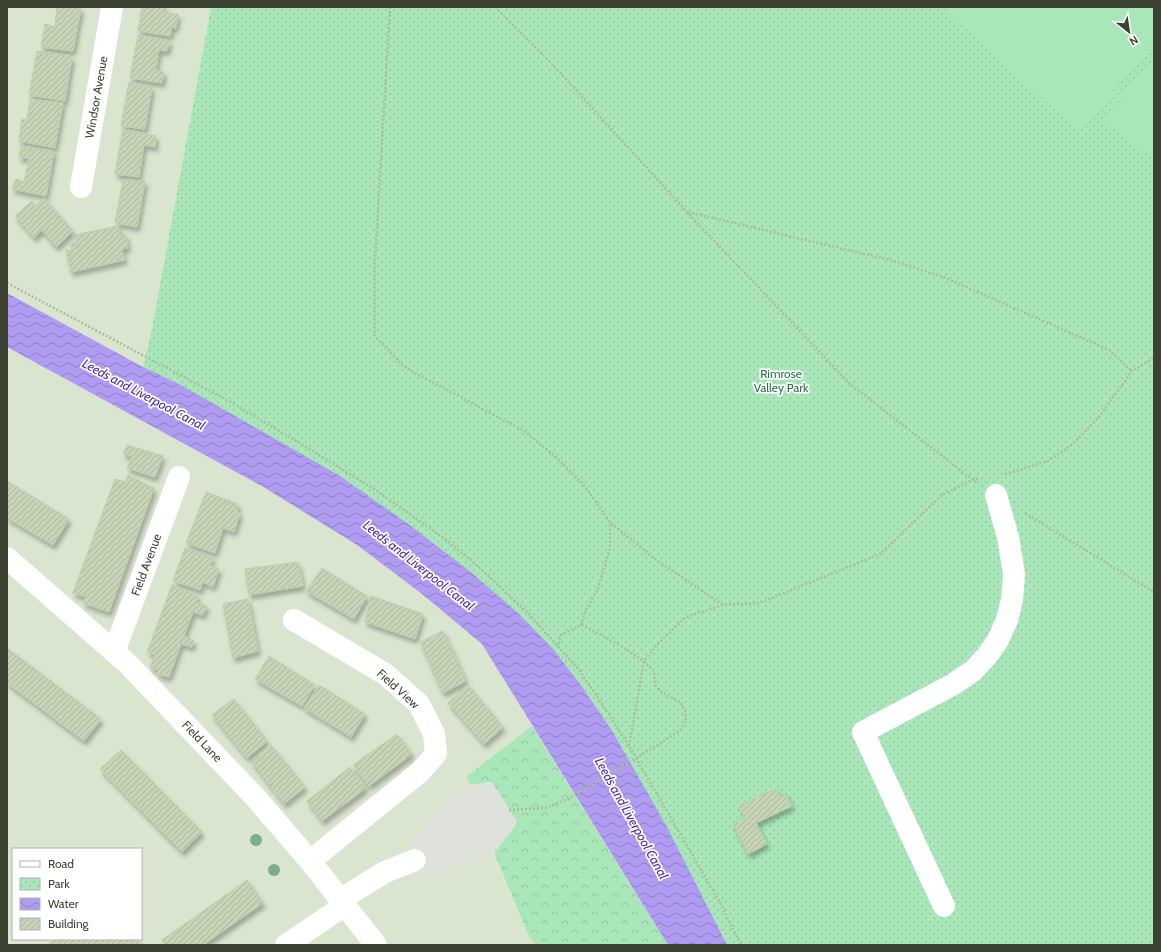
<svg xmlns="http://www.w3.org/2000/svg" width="1161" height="952" font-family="Cabin,sans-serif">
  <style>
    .residential { fill: #dae5d0; fill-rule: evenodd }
    .forest { fill: url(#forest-crowns) }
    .park { fill: url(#park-dots) }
    .garden { fill: #a9e7ba }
    .parking { fill: #dfe1db }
    .water { fill: url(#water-waves) }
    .building { fill: url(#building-hatch); stroke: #beceaa; filter: url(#shadow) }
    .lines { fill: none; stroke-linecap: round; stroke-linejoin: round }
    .path { stroke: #abbf95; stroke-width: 2.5; stroke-dasharray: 2 2; stroke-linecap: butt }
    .minor { stroke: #fff; stroke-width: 22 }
    .tree { fill: #7ead8e }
    .labels { text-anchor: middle; stroke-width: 3.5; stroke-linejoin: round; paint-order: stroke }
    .street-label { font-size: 12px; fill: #3c4332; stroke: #fff }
    .park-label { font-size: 12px; fill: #267549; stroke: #fff }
    .water-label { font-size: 13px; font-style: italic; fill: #4b2baf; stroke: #fff }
  </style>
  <defs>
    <pattern id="forest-crowns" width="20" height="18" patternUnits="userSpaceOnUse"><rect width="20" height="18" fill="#a9e7ba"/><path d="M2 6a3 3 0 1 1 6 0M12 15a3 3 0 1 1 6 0" fill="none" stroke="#92c7a0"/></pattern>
    <pattern id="park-dots" width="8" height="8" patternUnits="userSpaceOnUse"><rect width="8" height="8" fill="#a9e7ba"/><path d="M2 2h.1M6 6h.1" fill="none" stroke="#92c7a0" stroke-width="1.8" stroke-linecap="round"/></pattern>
    <pattern id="water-waves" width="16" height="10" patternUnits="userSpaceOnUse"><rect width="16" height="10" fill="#af9bf1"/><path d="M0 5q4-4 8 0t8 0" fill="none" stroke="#9080c4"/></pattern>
    <pattern id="building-hatch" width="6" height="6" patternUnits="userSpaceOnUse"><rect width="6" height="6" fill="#c7d3b7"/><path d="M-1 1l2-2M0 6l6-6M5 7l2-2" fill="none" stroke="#acb69e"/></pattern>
    <filter id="shadow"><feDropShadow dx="2.5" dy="4.5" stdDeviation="2" flood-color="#0004"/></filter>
  </defs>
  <rect width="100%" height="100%" fill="#e9f1e2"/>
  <g class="residential">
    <polygon points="7,7 211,7 152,328 143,367 7,293"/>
    <path d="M7 347 265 488 357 545 422 594 483 644 532 726 467 776 482 827 529 937 535 945H7ZM13 849H141V939H13Z"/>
  </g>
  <polygon class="forest" points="532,726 668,945 535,945 529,937 494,853 517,822 492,782 470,785 467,776"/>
  <polygon class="park" points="211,7 1154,7 1154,945 701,945 524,653 138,390 152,328"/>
  <g class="garden">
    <polygon points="954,7 1154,7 1154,41 1080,132 948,13"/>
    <polygon points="1154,61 1154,159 1102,120"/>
  </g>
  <polygon class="parking" points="492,782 517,823 494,853 424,878 408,845 441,807 470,785"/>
  <polygon class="water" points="7,293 143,367 181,385 340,476 407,523 472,573 519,614 553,649 580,684 611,729 667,827 727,945 668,945 482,644 422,594 357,545 265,488 7,347"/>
  <g class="building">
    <polygon points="57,7 81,8 73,51 41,47 45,24 55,27"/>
    <polygon points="142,7 166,7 166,13 178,14 176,28 172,27 170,36 138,31"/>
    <polygon points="138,35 170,41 167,51 159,50 156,70 164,72 162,83 130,78"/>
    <polygon points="37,51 72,57 65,101 29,95"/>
    <polygon points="129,82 152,87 145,129 121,126"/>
    <polygon points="30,99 63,103 55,148 19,141 22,119 27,120"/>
    <polygon points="123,129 156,136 155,147 144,145 139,177 115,174"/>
    <polygon points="21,146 54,151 46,196 12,189 16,179 24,182 29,158 19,158"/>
    <polygon points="123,180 145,181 137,227 115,223"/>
    <polygon points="44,198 73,231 56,247 42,230 34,238 15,216 32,201 35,206"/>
    <polygon points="118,226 120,236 126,235 128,248 121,249 125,260 71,272 66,250 72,251 71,244 77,242 74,235"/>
    <polygon points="127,445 163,456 155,477 127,468 132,457 123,454"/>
    <polygon points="128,475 154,488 109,612 83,603 86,597 73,593 115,479 126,482"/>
    <polygon points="7,481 69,519 53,545 7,518"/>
    <polygon points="206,492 238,504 237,512 240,513 234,532 223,528 215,553 186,543"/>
    <polygon points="185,548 213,558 210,565 219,569 213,587 203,582 200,590 173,581"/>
    <polygon points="298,562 303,586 249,595 245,569"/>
    <polygon points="322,568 367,596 354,619 306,591"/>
    <polygon points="172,585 198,596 196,602 207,606 203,615 193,612 184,636 194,641 192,647 181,644 169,677 157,674 158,670 150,667 155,655 147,652"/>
    <polygon points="371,596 423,614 415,639 365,622"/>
    <polygon points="248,599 258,651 233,658 223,604"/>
    <polygon points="443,631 466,681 443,693 420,642"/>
    <polygon points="7,648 101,719 84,741 7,683"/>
    <polygon points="269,656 315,685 302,706 255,679"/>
    <polygon points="319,685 365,714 351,737 304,708"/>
    <polygon points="468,685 503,727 484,744 448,703"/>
    <polygon points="234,699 267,741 247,758 212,715"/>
    <polygon points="397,734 412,754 369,786 353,765"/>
    <polygon points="271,745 305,787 284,804 251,761"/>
    <polygon points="121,750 202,832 182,852 100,769"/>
    <polygon points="350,767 366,788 322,821 307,801"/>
    <polygon points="776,788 780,796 785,793 792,806 756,823 767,844 748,854 733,824 745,818 739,806"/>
    <polygon points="247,880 263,903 203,945 166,945 162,940"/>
    <polygon points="55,939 138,939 141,945 47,945"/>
  </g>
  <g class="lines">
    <g class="path">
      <polyline points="390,7 375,260 375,336 404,367 524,431 556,457 584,485 610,522 655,559 723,605"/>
      <polyline points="495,7 551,63 687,212 849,383 978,484"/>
      <polyline points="688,212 894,261 946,278 1109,350 1132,371"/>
      <polyline points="7,283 227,400 298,442 371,487 445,539 480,568 529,614 579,670 597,696 629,746 719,901 741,945"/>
      <polyline points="1005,474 1048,461 1074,443 1098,418 1132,371 1154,358"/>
      <polyline points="1025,513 1154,592"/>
      <polyline points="581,625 585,612 598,588 610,548 610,522"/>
      <polyline points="629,746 644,661 657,645 686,617 723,605 759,603 880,554 942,495 972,480 980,478"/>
      <path d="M509 810 545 808 568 799 658 745 680 730 686 721 685 711 681 703 660 691 655 684 654 671C633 650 607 638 581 625L561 635 558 647"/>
    </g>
    <g class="minor">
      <path id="s1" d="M81 187 112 7"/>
      <path id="s2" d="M7 558 127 663 255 797 310 861 376 945"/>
      <polyline points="294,620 385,674 419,704 434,734 436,754 420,772 310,861"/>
      <path id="s3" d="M114 652 179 477"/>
      <polyline points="341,899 385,872 415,860"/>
      <polyline points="944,906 863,732 952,685 973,671 987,656 998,640 1007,620 1012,600 1014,574 1008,537 996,495"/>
      <polyline points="286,945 345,905"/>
    </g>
  </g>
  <g class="tree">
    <circle cx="256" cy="840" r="6"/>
    <circle cx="274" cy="870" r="6"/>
  </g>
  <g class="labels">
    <g class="street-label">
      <text dy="4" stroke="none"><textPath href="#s1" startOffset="91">Windsor Avenue</textPath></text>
      <text dy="4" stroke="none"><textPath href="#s3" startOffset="93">Field Avenue</textPath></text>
      <text transform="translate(398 689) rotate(42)" y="4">Field View</text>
      <text dy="4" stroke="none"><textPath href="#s2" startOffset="268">Field Lane</textPath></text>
    </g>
    <g class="park-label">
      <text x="781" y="378">Rimrose<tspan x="781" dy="14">Valley Park</tspan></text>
    </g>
    <g class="water-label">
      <text transform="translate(144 394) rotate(28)" y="5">Leeds and Liverpool Canal</text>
      <text transform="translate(419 565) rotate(38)" y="5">Leeds and Liverpool Canal</text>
      <text transform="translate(632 818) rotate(61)" y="5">Leeds and Liverpool Canal</text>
    </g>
  </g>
  <rect width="1161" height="952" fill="none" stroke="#3c4332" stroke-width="16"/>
  <rect x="12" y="848" width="130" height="92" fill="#ffffff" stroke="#b1b4ad"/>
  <rect x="20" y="861" width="20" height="6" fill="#ffffff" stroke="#b1b4ad"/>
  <text x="48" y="868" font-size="12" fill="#3c4332">Road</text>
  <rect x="20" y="878" width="20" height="12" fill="url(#park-dots)" stroke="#b1b4ad"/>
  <text x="48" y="888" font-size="12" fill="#3c4332">Park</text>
  <rect x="20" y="898" width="20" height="12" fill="url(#water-waves)" stroke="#b1b4ad"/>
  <text x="48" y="908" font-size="12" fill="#3c4332">Water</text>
  <rect x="20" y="918" width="20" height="12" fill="url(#building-hatch)" stroke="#b1b4ad"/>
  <text x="48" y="928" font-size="12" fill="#3c4332">Building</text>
  <g transform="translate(1129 32) rotate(150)" stroke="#ffffff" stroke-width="3" paint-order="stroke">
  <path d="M0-3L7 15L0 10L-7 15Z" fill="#3c4332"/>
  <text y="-6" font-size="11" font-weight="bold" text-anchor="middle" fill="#3c4332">N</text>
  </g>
</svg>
